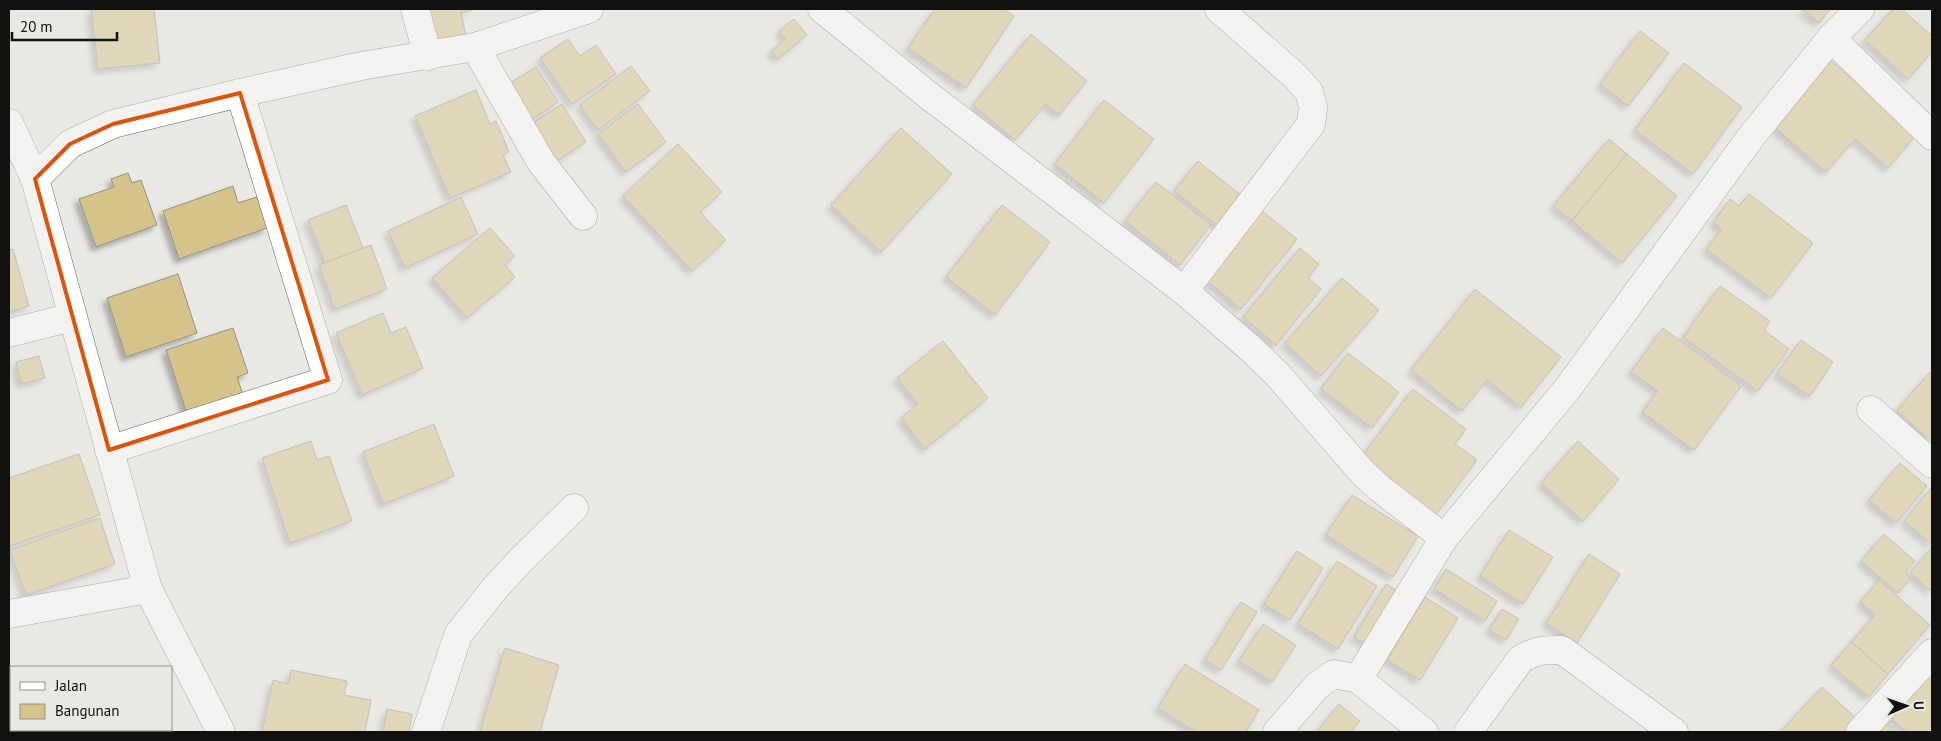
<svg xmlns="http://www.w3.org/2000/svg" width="1941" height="741" font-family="'PT Sans',sans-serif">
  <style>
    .building { fill: #d6c389; stroke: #93918c; filter: url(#shadow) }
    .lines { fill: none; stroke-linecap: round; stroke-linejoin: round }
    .minor-casing { stroke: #64635e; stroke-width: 29 }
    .minor { stroke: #fff; stroke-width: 28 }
    .marked { fill: none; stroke: #dd550c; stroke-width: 4; stroke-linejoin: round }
  </style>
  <defs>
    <filter id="shadow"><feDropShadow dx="-4.5" dy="4.5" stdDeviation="2.5" flood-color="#0004"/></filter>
  </defs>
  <rect width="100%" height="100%" fill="#eae8e3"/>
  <g class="building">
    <polygon points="91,9 154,9 160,63 98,69"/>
    <polygon points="429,9 474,9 461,13 466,36 435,42"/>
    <polygon points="935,9 1004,9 1014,16 966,88 908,48"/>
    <polygon points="1801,9 1830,9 1819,23"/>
    <polygon points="1893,9 1902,9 1932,36 1932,52 1908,79 1865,40"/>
    <polygon points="794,19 807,35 778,59 771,51 785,39 779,31"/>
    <polygon points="1640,31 1669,53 1628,106 1600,84"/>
    <polygon points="1031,34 1087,81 1059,115 1046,104 1015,140 973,105"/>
    <polygon points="568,39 580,56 596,45 616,74 572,104 540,58"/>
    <polygon points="1830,60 1916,135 1888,168 1855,139 1826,172 1773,126"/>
    <polygon points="1684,63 1742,107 1693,174 1635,130"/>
    <polygon points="631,66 650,91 598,130 580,105"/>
    <polygon points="536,67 558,102 525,124 502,88"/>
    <polygon points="476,90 490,124 496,121 509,152 503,155 511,172 450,198 415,116"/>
    <polygon points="1104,100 1154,139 1104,203 1055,164"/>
    <polygon points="562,104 586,142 549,166 525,128"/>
    <polygon points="638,104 666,142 626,172 598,134"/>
    <polygon points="901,128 952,174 881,252 831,205"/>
    <polygon points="1609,139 1627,154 1572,221 1553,206"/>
    <polygon points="678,144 722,192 700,212 726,240 692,271 623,196"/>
    <polygon points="1627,154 1677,196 1622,263 1572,221"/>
    <polygon points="1198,161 1242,196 1218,226 1174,191"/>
    <polygon points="128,173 132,183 141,180 157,225 96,247 79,199 114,187 111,179"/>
    <polygon points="1156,182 1211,225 1180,265 1125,221"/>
    <polygon points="233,186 238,203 257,197 267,228 179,259 163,211"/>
    <polygon points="1749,194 1813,243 1771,298 1706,249 1722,229 1713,223 1730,199 1739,206"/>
    <polygon points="461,197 478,234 405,268 388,231"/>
    <polygon points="346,205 363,248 325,263 308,220"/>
    <polygon points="1002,205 1050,242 995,315 946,277"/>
    <polygon points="1261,210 1297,239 1241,309 1205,279"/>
    <polygon points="490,228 515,256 505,265 515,277 467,318 432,278"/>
    <polygon points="371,245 387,289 335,309 319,265"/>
    <polygon points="1300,248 1319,264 1308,278 1321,289 1276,345 1243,317"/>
    <polygon points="13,249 29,306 9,312 9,250"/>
    <polygon points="178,274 197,333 126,357 107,298"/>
    <polygon points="1342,278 1379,310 1321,376 1285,343"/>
    <polygon points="1720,286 1770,321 1764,330 1789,349 1758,391 1683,337"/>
    <polygon points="1475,289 1561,357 1521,407 1487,380 1462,411 1411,370"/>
    <polygon points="383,313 391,333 406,327 423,368 362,395 336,333"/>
    <polygon points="233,328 248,373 237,377 243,395 187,414 166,350"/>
    <polygon points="1663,328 1741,386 1694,450 1642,412 1658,391 1631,372"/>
    <polygon points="1801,340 1833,362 1810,396 1777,374"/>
    <polygon points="943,341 988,398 925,449 901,418 918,404 897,378"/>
    <polygon points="1348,353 1399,392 1372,428 1321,389"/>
    <polygon points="39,356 45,378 21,384 16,362"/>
    <polygon points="1930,372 1932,374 1932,442 1897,410"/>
    <polygon points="1413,389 1466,429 1455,444 1477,460 1434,517 1359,460"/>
    <polygon points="434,424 454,476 383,504 363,452"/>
    <polygon points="311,441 317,460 329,456 352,521 290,543 262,458"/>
    <polygon points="1578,441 1619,479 1583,521 1541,483"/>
    <polygon points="79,454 100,515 9,546 9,478"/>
    <polygon points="1900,463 1927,486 1896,523 1869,500"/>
    <polygon points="1932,487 1932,545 1904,521"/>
    <polygon points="1352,495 1418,536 1393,577 1326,535"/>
    <polygon points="100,518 115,564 26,595 10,550"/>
    <polygon points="1509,530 1553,557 1523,604 1480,576"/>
    <polygon points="1884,534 1915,561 1905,572 1911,578 1898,593 1861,561"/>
    <polygon points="1932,547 1932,592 1910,573"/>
    <polygon points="1297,551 1323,568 1290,620 1264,604"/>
    <polygon points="1589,554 1620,574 1577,643 1546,623"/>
    <polygon points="1337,561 1377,586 1338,649 1298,624"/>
    <polygon points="1446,569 1497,601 1485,621 1434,589"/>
    <polygon points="1879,580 1930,625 1888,674 1851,642 1875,615 1860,602"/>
    <polygon points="1386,584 1403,594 1370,647 1354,637"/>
    <polygon points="1425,597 1458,618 1420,680 1387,660"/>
    <polygon points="1241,602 1257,612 1221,670 1205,660"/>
    <polygon points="1502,609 1519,619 1506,640 1489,630"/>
    <polygon points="1263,624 1296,645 1272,682 1239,661"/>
    <polygon points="1851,642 1888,674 1869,697 1831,665"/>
    <polygon points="505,648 559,665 540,732 480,732"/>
    <polygon points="1185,664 1259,710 1246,732 1196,732 1158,708"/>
    <polygon points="291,670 347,681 344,695 371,700 365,732 262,732 273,680 289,684"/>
    <polygon points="1923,673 1932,681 1932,732 1907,732 1887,715"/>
    <polygon points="1822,687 1858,720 1847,732 1780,732"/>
    <polygon points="1339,704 1360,721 1351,732 1317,732"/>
    <polygon points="387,709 412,714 409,732 383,732"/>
    <polygon points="1882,720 1896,732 1872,732"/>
  </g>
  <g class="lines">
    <defs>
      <g id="minor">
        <polyline points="415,9 428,56"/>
        <polyline points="822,9 928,95 1184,291 1250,348 1277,374 1362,472 1378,487 1444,538"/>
        <polyline points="1831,38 1932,136"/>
        <polyline points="475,47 541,162 583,216"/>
        <polyline points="9,123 35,179"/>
        <polyline points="1184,291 1311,124 1313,107 1309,92 1296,77 1219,9"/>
        <polyline points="9,333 72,317"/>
        <polyline points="1871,410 1932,464"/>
        <polyline points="109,450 328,380 240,93"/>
        <polyline points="9,614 148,589"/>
        <polyline points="1358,679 1444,538 1568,388 1751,137 1831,38 1860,9"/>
        <polyline points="221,732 148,589 35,179 70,144 113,124 240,93 361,66 475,47 589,9"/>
        <polyline points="426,732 458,635 495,588 521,560 574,508"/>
        <polyline points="1277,732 1317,686 1334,674 1358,679 1424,732"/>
        <path d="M1468 732 1520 660C1534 650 1545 650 1562 650L1674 732"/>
        <polyline points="1860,732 1932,653"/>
      </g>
    </defs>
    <use href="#minor" class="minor-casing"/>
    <use href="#minor" class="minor"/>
  </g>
  <path d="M0 0H1941V741H0ZM240 93 328 380 109 450 35 179 70 144 113 124Z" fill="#eae8e3" fill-opacity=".55" fill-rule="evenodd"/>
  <path class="marked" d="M240 93 328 380 109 450 35 179 70 144 113 124Z"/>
  <rect width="1941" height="741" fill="none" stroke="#11110f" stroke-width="20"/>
  <rect x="10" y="666" width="162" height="65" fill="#eae8e3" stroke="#93928e"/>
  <rect x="20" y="682" width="25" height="8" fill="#ffffff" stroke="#93928e"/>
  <text x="55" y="691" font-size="15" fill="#11110f">Jalan</text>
  <rect x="20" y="704" width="25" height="15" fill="#d6c389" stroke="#93928e"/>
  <text x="55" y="716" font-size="15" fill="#11110f">Bangunan</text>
  <g transform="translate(1906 706) rotate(88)" stroke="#eae8e3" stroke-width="4" paint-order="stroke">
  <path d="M0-4L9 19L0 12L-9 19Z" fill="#11110f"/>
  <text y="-8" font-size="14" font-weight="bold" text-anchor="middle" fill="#11110f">U</text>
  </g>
  <path d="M12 32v8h105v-8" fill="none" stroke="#11110f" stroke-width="2.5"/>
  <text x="20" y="32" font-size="15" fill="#11110f" stroke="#eae8e3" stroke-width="4" paint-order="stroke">20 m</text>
</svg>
